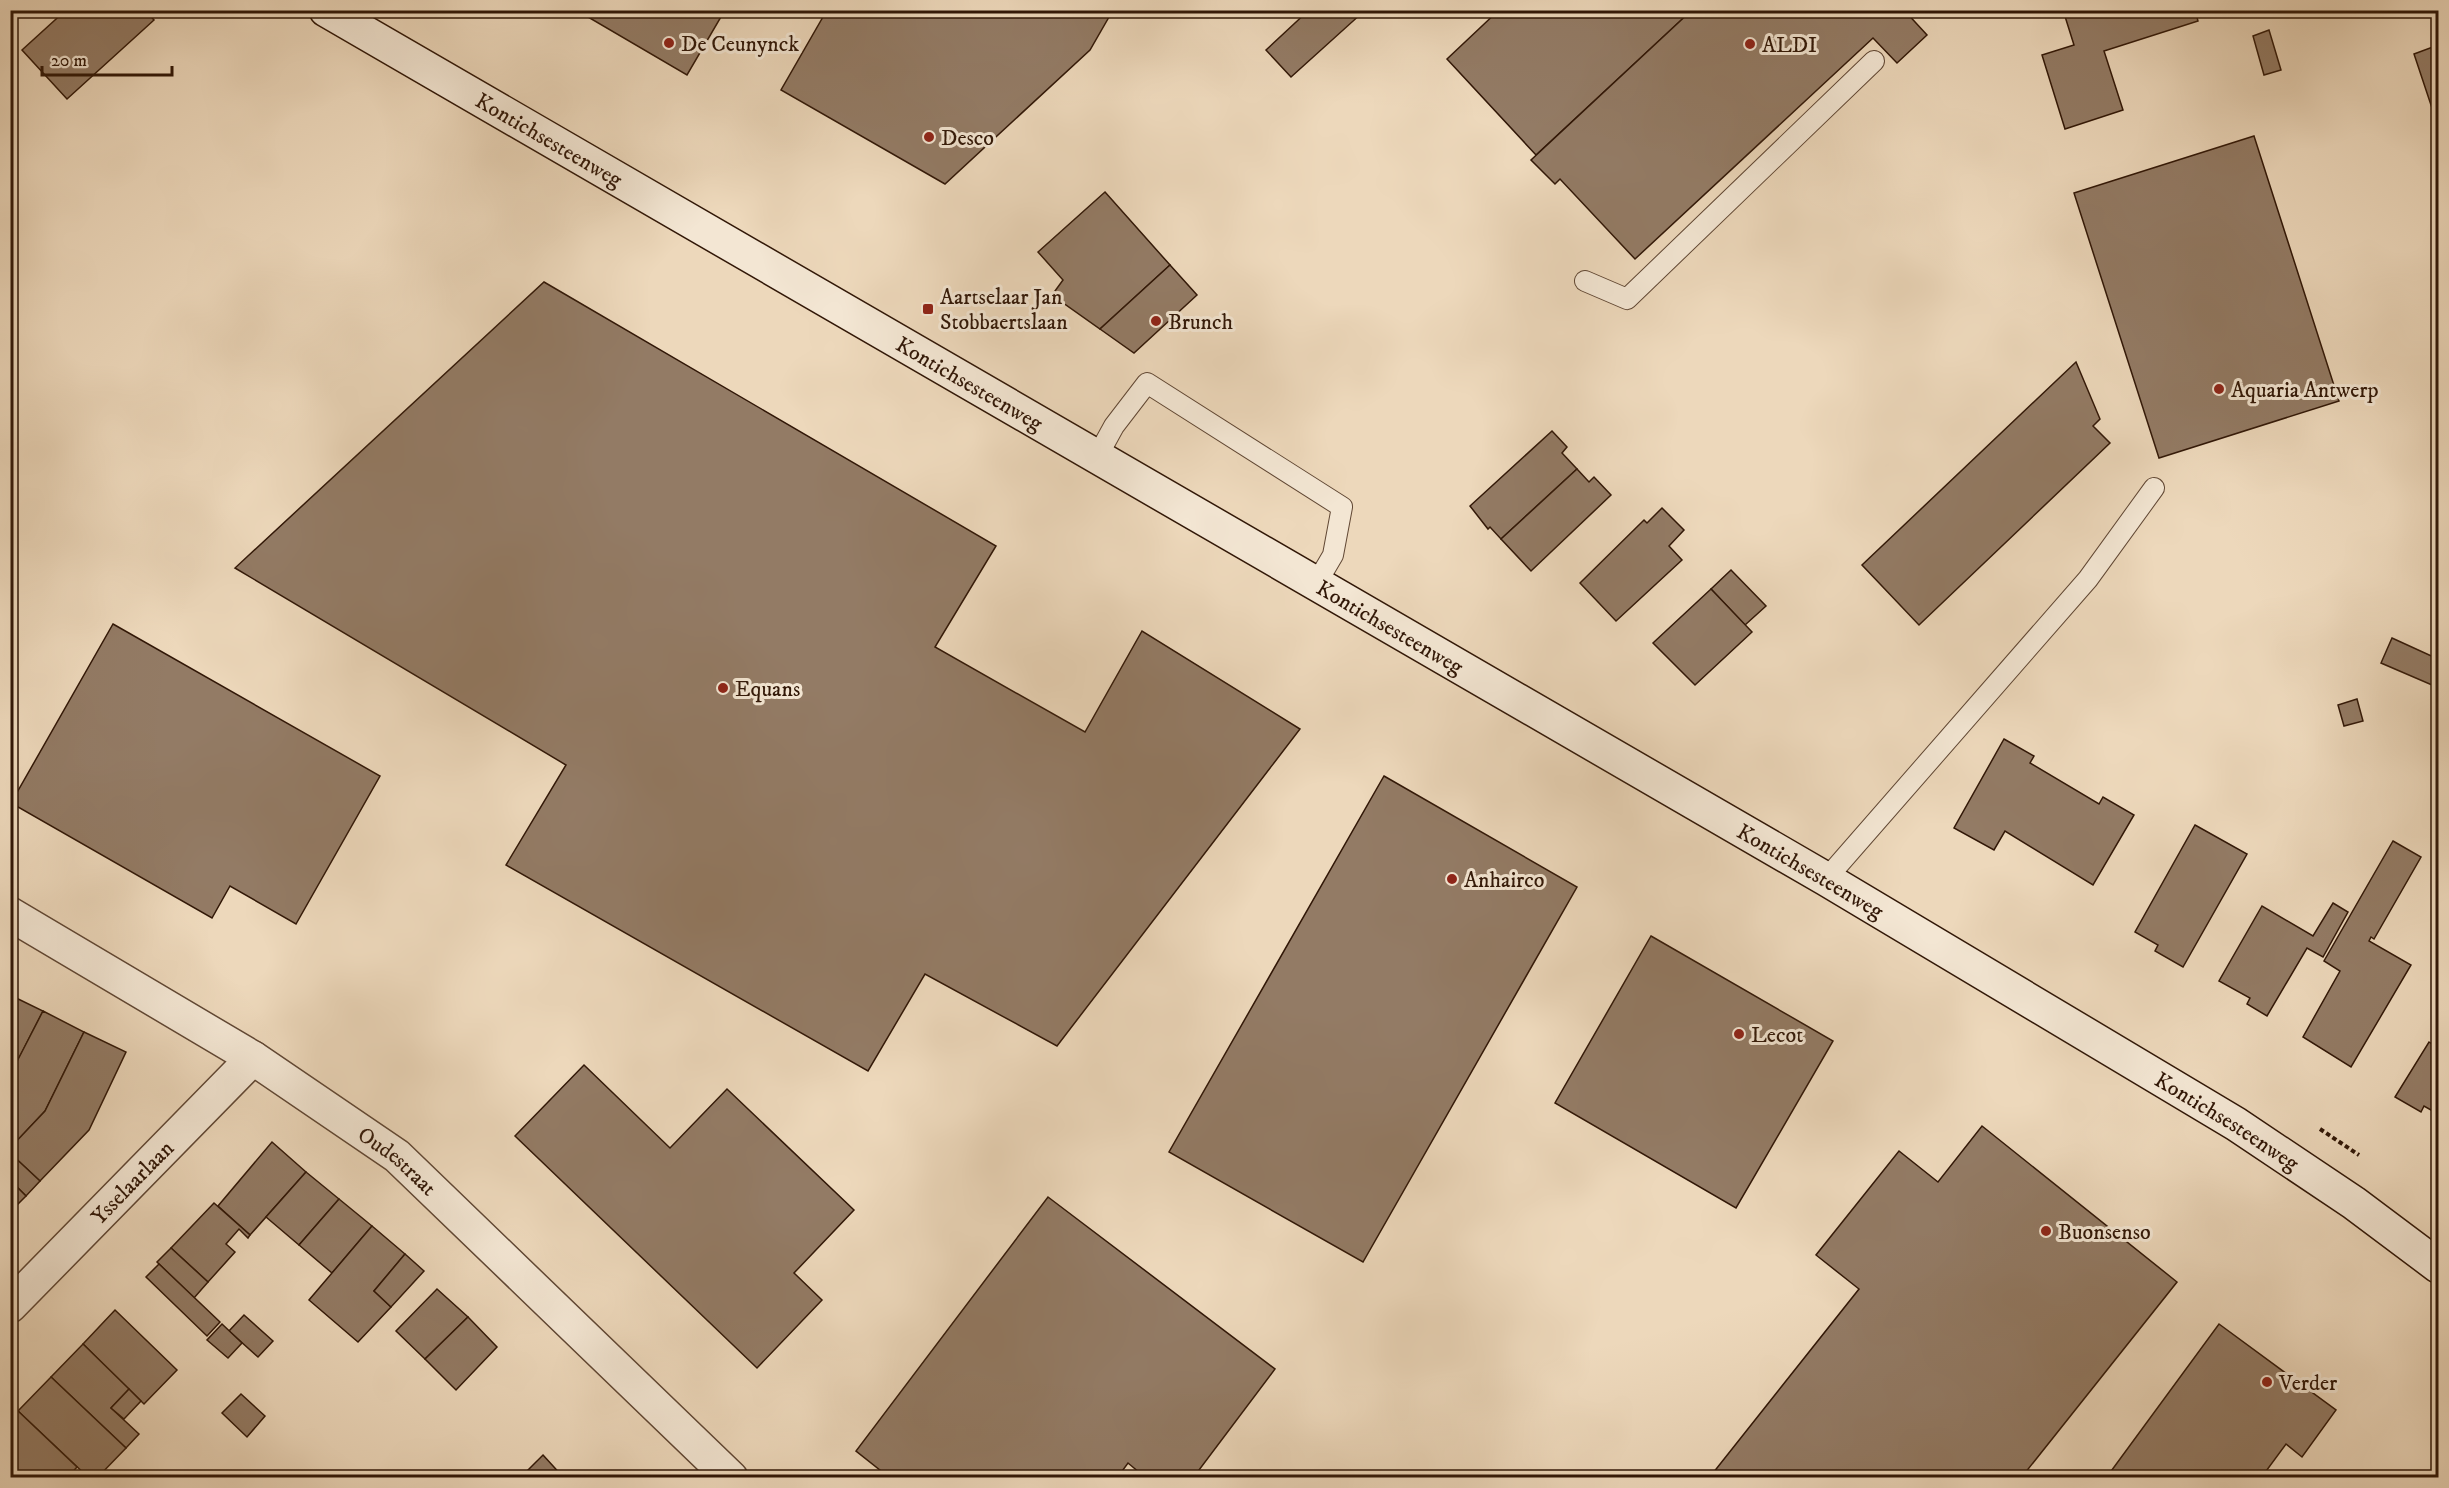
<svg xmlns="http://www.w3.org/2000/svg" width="2449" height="1488" font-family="'IM FELL DW Pica',serif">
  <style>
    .building { fill: #937b65; stroke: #311707; stroke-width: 1.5 }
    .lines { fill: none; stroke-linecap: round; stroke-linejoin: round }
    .lane-casing { stroke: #604734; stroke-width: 22 }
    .street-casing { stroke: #604734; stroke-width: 36 }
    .secondary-casing { stroke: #311707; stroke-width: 36 }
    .path { stroke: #311707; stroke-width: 4; stroke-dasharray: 4.5 3; stroke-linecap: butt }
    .lane { stroke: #f3e6d3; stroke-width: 20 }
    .street { stroke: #f3e6d3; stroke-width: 33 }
    .secondary { stroke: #f3e6d3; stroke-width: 33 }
    .poi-dot { fill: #8f2418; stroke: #f3e6d3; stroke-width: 2 }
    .labels { text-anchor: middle; stroke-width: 6; stroke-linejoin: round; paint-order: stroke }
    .poi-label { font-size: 22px; fill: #311707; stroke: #f3e6d3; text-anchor: start }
    .street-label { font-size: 22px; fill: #311707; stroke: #f3e6d3 }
  </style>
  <rect width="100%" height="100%" fill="#edd8bb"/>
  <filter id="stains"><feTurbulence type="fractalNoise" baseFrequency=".00333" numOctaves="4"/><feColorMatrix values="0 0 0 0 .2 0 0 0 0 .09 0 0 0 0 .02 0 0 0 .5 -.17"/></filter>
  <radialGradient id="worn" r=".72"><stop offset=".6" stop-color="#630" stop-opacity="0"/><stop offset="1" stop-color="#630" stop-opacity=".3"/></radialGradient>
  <g class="building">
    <polygon points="66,10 145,10 154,20 67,99 22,50"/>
    <polygon points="576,10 725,10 687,75"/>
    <polygon points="827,10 1113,10 1090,50 945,184 781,90"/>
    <polygon points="1309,10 1360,10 1362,13 1291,77 1266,50"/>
    <polygon points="1499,10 1692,10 1536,155 1447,59"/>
    <polygon points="1692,10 1904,10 1927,35 1897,63 1873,38 1635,259 1560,179 1555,184 1531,160"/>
    <polygon points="2063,10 2195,10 2198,21 2104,51 2123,110 2065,129 2042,55 2074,45"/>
    <polygon points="2269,30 2281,70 2264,75 2253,36"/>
    <polygon points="2438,45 2438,109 2433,111 2414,54"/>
    <polygon points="2254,136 2339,401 2159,458 2074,193"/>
    <polygon points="1105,192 1170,265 1100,329 1052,295 1063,280 1038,252"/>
    <polygon points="1170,265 1197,295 1134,353 1100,329"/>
    <polygon points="544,282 996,546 935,647 1085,732 1142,631 1300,729 1057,1046 925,974 868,1071 506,865 566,765 235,568"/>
    <polygon points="2076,362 2100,419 2093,426 2110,443 1919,625 1862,565"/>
    <polygon points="1552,431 1567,447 1562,453 1577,469 1501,539 1490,527 1488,529 1470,506"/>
    <polygon points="1577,469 1589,482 1594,477 1611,495 1531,571 1501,539"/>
    <polygon points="1662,508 1684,530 1669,546 1682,560 1616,621 1580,583 1644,520 1647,523"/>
    <polygon points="1731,570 1766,606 1745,625 1711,589"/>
    <polygon points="1711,589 1752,632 1695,685 1653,643"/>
    <polygon points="113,624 380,776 296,924 230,886 212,918 11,803"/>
    <polygon points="2392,638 2438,659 2438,670 2432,685 2381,663"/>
    <polygon points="2357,699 2363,721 2344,726 2338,705"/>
    <polygon points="2004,739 2034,756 2030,763 2099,804 2103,797 2134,815 2093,885 2005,831 1994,850 1954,828"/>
    <polygon points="1384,776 1577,887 1363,1262 1169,1152"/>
    <polygon points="2195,825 2247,854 2183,967 2155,951 2158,945 2135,932"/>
    <polygon points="2393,841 2421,857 2374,939 2371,937 2369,941 2411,965 2351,1067 2303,1037 2340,971 2324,961"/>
    <polygon points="2333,903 2348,912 2323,957 2307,948 2267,1016 2247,1004 2250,998 2219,981 2262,906 2313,936"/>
    <polygon points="1651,936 1833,1041 1736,1208 1555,1103"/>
    <polygon points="10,995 43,1011 12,1072 10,1071"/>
    <polygon points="43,1011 84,1032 45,1111 13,1145 10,1143 10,1075"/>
    <polygon points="84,1032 126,1052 89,1130 40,1181 10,1153 10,1148 45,1111"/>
    <polygon points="2429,1042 2438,1048 2438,1114 2424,1106 2421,1112 2395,1097"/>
    <polygon points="584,1065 670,1148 727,1089 854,1210 794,1273 822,1300 757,1368 515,1136"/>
    <polygon points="1982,1126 2177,1282 2021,1478 1709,1478 1859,1289 1816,1255 1899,1151 1938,1182"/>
    <polygon points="272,1142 306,1172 250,1235 218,1206"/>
    <polygon points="10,1153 40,1181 26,1196 10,1180"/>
    <polygon points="306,1172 339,1199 299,1245 266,1217"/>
    <polygon points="10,1180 26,1196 14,1208 10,1205"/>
    <polygon points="1048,1197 1275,1369 1193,1478 1146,1478 1128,1463 1117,1478 890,1478 856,1451"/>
    <polygon points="339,1199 372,1226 332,1273 299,1245"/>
    <polygon points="214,1203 250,1235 248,1238 239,1229 226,1244 235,1252 208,1282 171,1248"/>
    <polygon points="372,1226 405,1254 374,1291 391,1307 358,1342 309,1300"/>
    <polygon points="171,1248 208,1282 194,1298 157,1262"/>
    <polygon points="405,1254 424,1271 391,1307 374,1291"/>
    <polygon points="159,1264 220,1322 207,1336 146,1277"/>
    <polygon points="437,1289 468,1317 425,1359 396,1331"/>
    <polygon points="115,1310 177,1370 144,1404 83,1344"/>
    <polygon points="244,1315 273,1341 258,1357 229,1331"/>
    <polygon points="468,1317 497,1347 456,1390 425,1359"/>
    <polygon points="222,1324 242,1343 228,1358 207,1340"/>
    <polygon points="2219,1324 2336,1410 2302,1457 2286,1444 2261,1478 2106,1478"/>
    <polygon points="83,1344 129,1389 111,1408 139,1434 126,1448 51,1377"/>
    <polygon points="51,1377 126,1448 97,1478 89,1478 18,1411"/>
    <polygon points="129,1389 141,1401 124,1419 111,1408"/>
    <polygon points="241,1394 265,1416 247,1437 222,1413"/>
    <polygon points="18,1411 77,1467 67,1478 23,1478 10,1466 10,1419"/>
    <polygon points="543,1455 564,1478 520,1478"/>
  </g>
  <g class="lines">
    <defs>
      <g id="lane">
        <polyline points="1585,281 1627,299 1874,61"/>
        <polyline points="1097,457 1114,426 1147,383 1342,507 1333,555 1316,584"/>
        <polyline points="1826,879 2088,579 2154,488"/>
      </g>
      <g id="street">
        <path id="s1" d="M10 914 253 1058 397 1156 731 1478"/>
        <path id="s2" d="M10 1306 253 1058"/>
      </g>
      <g id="secondary">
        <path id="s3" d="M326 10 1826 879 2236 1124 2354 1203 2438 1266"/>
      </g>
    </defs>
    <use href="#lane" class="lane-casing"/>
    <use href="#street" class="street-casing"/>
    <use href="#secondary" class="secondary-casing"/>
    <polyline class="path" points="2320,1129 2359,1155"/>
    <use href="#lane" class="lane"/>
    <use href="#street" class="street"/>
    <use href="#secondary" class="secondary"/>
  </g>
  <g class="poi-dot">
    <circle cx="669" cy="43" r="6"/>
    <circle cx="1750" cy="44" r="6"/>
    <circle cx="929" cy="137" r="6"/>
    <rect x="922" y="303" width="12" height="12" rx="3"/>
    <circle cx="1156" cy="321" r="6"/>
    <circle cx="2219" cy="389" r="6"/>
    <circle cx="723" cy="688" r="6"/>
    <circle cx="1452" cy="879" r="6"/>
    <circle cx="1739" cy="1034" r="6"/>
    <circle cx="2046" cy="1231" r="6"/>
    <circle cx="2267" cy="1382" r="6"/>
  </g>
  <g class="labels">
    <g class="poi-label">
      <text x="681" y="51">De Ceunynck</text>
      <text x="1762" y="52">ALDI</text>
      <text x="941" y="145">Desco</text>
      <text x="940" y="304">Aartselaar Jan<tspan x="940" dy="25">Stobbaertslaan</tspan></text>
      <text x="1168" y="329">Brunch</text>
      <text x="2231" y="397">Aquaria Antwerp</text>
      <text x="735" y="696">Equans</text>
      <text x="1464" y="887">Anhairco</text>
      <text x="1751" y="1042">Lecot</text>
      <text x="2058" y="1239">Buonsenso</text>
      <text x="2279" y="1390">Verder</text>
    </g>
    <g class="street-label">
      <text dy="8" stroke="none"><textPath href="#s3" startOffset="258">Kontichsesteenweg</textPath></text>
      <text dy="8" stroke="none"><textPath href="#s3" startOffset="744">Kontichsesteenweg</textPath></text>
      <text dy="8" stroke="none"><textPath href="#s3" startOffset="1230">Kontichsesteenweg</textPath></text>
      <text dy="8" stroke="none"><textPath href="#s3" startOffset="1716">Kontichsesteenweg</textPath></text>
      <text dy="8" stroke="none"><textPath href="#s3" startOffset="2202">Kontichsesteenweg</textPath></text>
      <text dy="8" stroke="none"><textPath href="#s1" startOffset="460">Oudestraat</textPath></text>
      <text dy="8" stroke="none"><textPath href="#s2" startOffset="174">Ysselaarlaan</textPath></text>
    </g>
  </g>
  <rect width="2449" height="1488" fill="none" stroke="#edd8bb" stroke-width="36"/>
  <rect x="12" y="12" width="2425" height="1464" fill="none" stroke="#311707" stroke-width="3"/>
  <rect x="18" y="18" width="2413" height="1452" fill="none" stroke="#311707" stroke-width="1.5"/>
  <path d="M42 66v9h130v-9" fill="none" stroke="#311707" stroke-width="3"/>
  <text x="51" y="66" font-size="18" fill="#311707" stroke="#f3e6d3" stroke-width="4.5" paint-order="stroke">20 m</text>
  <rect width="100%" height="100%" filter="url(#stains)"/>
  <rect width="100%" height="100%" fill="url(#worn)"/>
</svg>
